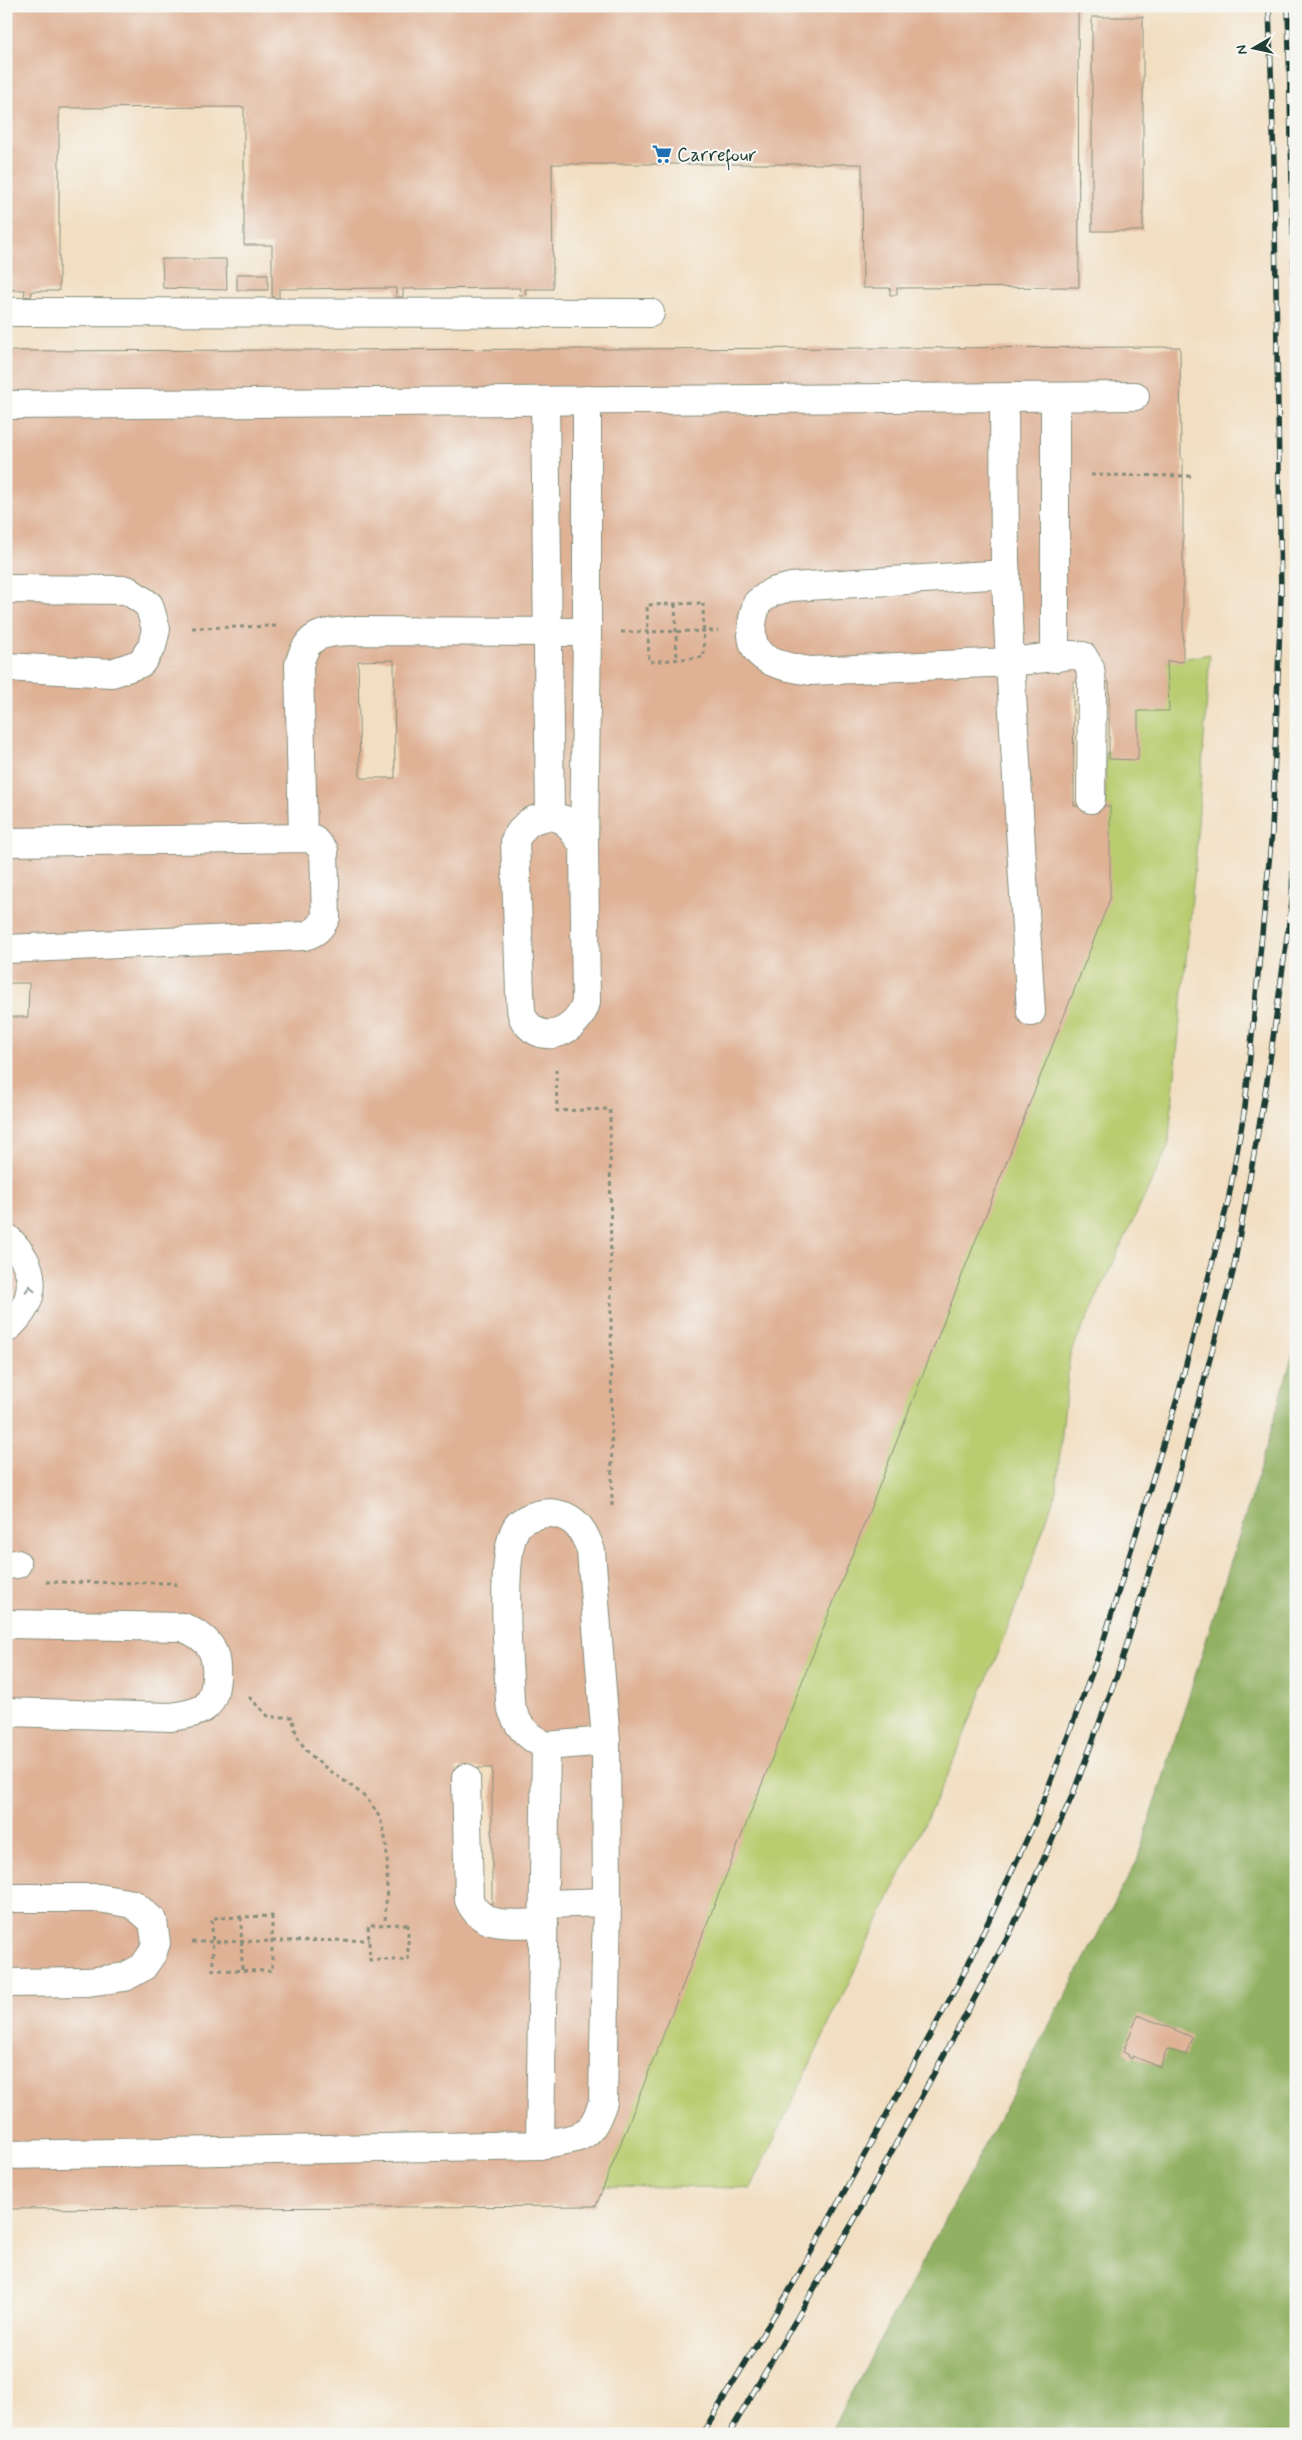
<svg xmlns="http://www.w3.org/2000/svg" width="1302" height="2440" font-family="Mynerve,sans-serif">
  <style>
    .green { fill: #b9cc70; stroke: #6c8452 }
    .forest { fill: #92b062; stroke: #58764b }
    .building { fill: #dfb296; fill-rule: evenodd }
    .lines { fill: none; stroke-linecap: round; stroke-linejoin: round }
    .minor-casing { stroke: #888e7b; stroke-width: 30 }
    .path { stroke: #888e7b; stroke-width: 3; stroke-dasharray: 4 4; stroke-linecap: butt }
    .minor { stroke: #fff; stroke-width: 28 }
    .rail-casing { stroke: #1f3d34; stroke-width: 5.5 }
    .rail { stroke: #f6f6f2; stroke-width: 4; stroke-dasharray: 11; stroke-linecap: butt }
    .oneway { stroke: #8f9e9a }
    .labels { text-anchor: middle; stroke-width: 4.5; stroke-linejoin: round; paint-order: stroke }
    .poi-label { font-size: 19px; fill: #1f3d34; stroke: #f6f6f2; text-anchor: start }
  </style>
  <rect width="100%" height="100%" fill="#f6f6f2"/>
  <filter id="ink" filterUnits="userSpaceOnUse"><feTurbulence type="fractalNoise" baseFrequency=".02" numOctaves="2"/><feDisplacementMap in="SourceGraphic" scale="10" xChannelSelector="R" yChannelSelector="G"/><feConvolveMatrix kernelMatrix="1 2 1 2 8 2 1 2 1" color-interpolation-filters="sRGB"/></filter>
  <filter id="wash" filterUnits="userSpaceOnUse"><feTurbulence type="fractalNoise" baseFrequency=".0096" numOctaves="4" result="noise"/><feDisplacementMap in="SourceGraphic" scale="20" xChannelSelector="R" yChannelSelector="G"/><feGaussianBlur stdDeviation="1.12" result="paint"/><feColorMatrix in="noise" values="0 0 0 0 0 0 0 0 0 0 0 0 0 0 0 0 0 1.4 0 .05"/><feComposite in="paint" operator="in"/></filter>
  <g filter="url(#wash)">
    <rect width="100%" height="100%" fill="#f2dfc2"/>
    <polygon class="green" points="1210,654 1195,866 1168,1147 1070,1354 1056,1491 1022,1592 950,1770 751,2188 595,2186 1107,888 1105,752 1132,748 1132,700 1164,662"/>
    <polygon class="forest" points="1296,1343 1296,2434 830,2434 1137,1861 1259,1472"/>
    <g id="blocks">
      <g class="building">
        <polygon points="6,6 1078,6 1079,287 897,288 897,295 890,295 890,288 863,288 862,164 552,164 553,289 525,289 526,295 519,295 520,288 403,289 403,297 396,297 396,288 279,289 279,298 272,297 272,245 244,245 244,107 59,108 59,291 32,291 31,297 24,296 25,290 6,290"/>
        <rect x="1092" y="17" width="51" height="214"/>
        <polygon points="162,259 226,259 227,290 163,288"/>
        <rect x="237" y="274" width="31" height="16"/>
        <path d="M1180 347 1181 459H1183V662L1167 661 1169 711H1138V760L1109 759V682H1073L1074 806H1110V899L596 2206 6 2209V1017H28L29 983H6V351ZM394 660 395 778H360L358 661ZM457 1768H492V1904H458Z"/>
        <polygon points="1138,2015 1192,2037 1186,2055 1167,2049 1160,2067 1132,2056 1132,2059 1128,2057 1129,2055 1123,2052"/>
      </g>
    </g>
  </g>
  <g filter="url(#ink)">
    <use href="#blocks" fill-opacity="0" stroke="#888e7b" stroke-width="1"/>
    <g class="lines">
      <defs>
        <g id="minor">
          <polyline points="6,312 650,313"/>
          <polyline points="1004,399 1005,562 1010,662 1071,655 1083,656 1090,668 1092,684 1091,799"/>
          <polyline points="545,402 550,816"/>
          <polyline points="6,405 1135,396"/>
          <path d="M1006 574 791 587 772 592 757 603C740 656 765 664 811 671L1010 662 1031 1012"/>
          <polyline points="6,589 127,590 149,605 156,629 152,646 141,663 112,673 6,667"/>
          <polyline points="1055,658 1055,398"/>
          <path d="M550 816 565 820 584 846 586 1002C579 1030 544 1048 525 1021 520 1015 521 1002 520 994L515 840C525 823 530 819 550 816Z"/>
          <path d="M303 837 299 665C307 634 320 633 349 631L587 632V400"/>
          <path d="M6 842 312 838 324 851 326 917C321 928 315 933 304 936L6 949"/>
          <polyline points="584,846 587,632"/>
          <path d="M6 1237C38 1266 40 1300 6 1329"/>
          <polyline points="6,1565 17,1564"/>
          <path d="M6 1624 183 1627C193 1632 205 1637 211 1648 219 1662 218 1697 205 1707 196 1714 182 1715 171 1717L6 1712"/>
          <polyline points="546,1746 606,1741"/>
          <path d="M466 1778 469 1900C482 1931 515 1923 544 1923"/>
          <polyline points="6,1898 99,1898 133,1904 153,1921 156,1943 152,1954 143,1967 125,1977 88,1982 6,1983"/>
          <polyline points="545,1904 607,1902"/>
          <path d="M6 2155 540 2145C580 2136 589 2144 603 2102L607 1902 606 1741 591 1551C585 1533 577 1518 557 1514 545 1511 522 1517 516 1528 499 1557 509 1665 510 1703 516 1725 526 1736 546 1746L540 2145"/>
        </g>
      </defs>
      <use href="#minor" class="minor-casing"/>
      <g class="path">
        <polyline points="1091,475 1193,476"/>
        <polygon points="703,603 704,657 649,662 647,605"/>
        <polyline points="675,604 677,660"/>
        <polyline points="192,628 278,626"/>
        <polyline points="621,632 718,631"/>
        <polyline points="556,1069 557,1111 610,1109 612,1509"/>
        <polyline points="46,1582 175,1583 175,1590"/>
        <path d="M249 1697 269 1717H293C296 1766 354 1775 376 1811 393 1839 386 1892 385 1924"/>
        <polygon points="272,1916 272,1971 213,1970 212,1918"/>
        <polyline points="241,1917 242,1970"/>
        <polygon points="408,1924 408,1960 370,1960 368,1925"/>
        <polyline points="192,1942 369,1940"/>
      </g>
      <use href="#minor" class="minor"/>
      <defs>
        <g id="rail">
          <polyline points="1288,6 1296,363"/>
          <polyline points="702,2434 798,2276 962,1977 1035,1822 1100,1652 1177,1399 1228,1202 1245,1107 1272,832 1281,596 1274,163 1269,6"/>
          <polyline points="729,2434 860,2210 1011,1931 1073,1794 1120,1667 1183,1460 1233,1272 1267,1081 1292,902 1296,747"/>
        </g>
      </defs>
      <use href="#rail" class="rail-casing"/>
      <use href="#rail" class="rail"/>
    </g>
    <defs><path id="oneway-chevron" d="M-2-3.5L2.5 0L-2 3.5" fill="none" stroke-width="1.6" stroke-linecap="round" stroke-linejoin="round" transform="scale(1.25)"/></defs>
    <use class="oneway" href="#oneway-chevron" transform="translate(30 1289) rotate(-92)"/>
  </g>
  <defs>
    <symbol id="supermarket-bare" viewBox="-9 -9 18 18"><path d="M-6-5.5h2.5l.6 2H6L4.5 2H-2.5L-4.4-4H-6ZM-1.5 3.2a1.3 1.3 0 1 0 .1 0ZM3 3.2a1.3 1.3 0 1 0 .1 0Z" fill="#1f6fb2" stroke="#f6f6f2" stroke-width="2.5" paint-order="stroke"/></symbol>
  </defs>
  <g fill-rule="evenodd">
    <use href="#supermarket-bare" x="648" y="140" width="28" height="28"/>
  </g>
  <g class="labels">
    <g class="poi-label">
      <text x="677" y="161">Carrefour</text>
    </g>
  </g>
  <rect width="1302" height="2440" fill="none" stroke="#f6f6f2" stroke-width="25"/>
  <g transform="translate(1254 48) rotate(261)" stroke="#f6f6f2" stroke-width="4" paint-order="stroke">
  <path d="M0-4L9 19L0 12L-9 19Z" fill="#1f3d34"/>
  <text y="-8" font-size="14" font-weight="bold" text-anchor="middle" fill="#1f3d34">N</text>
  </g>
</svg>
